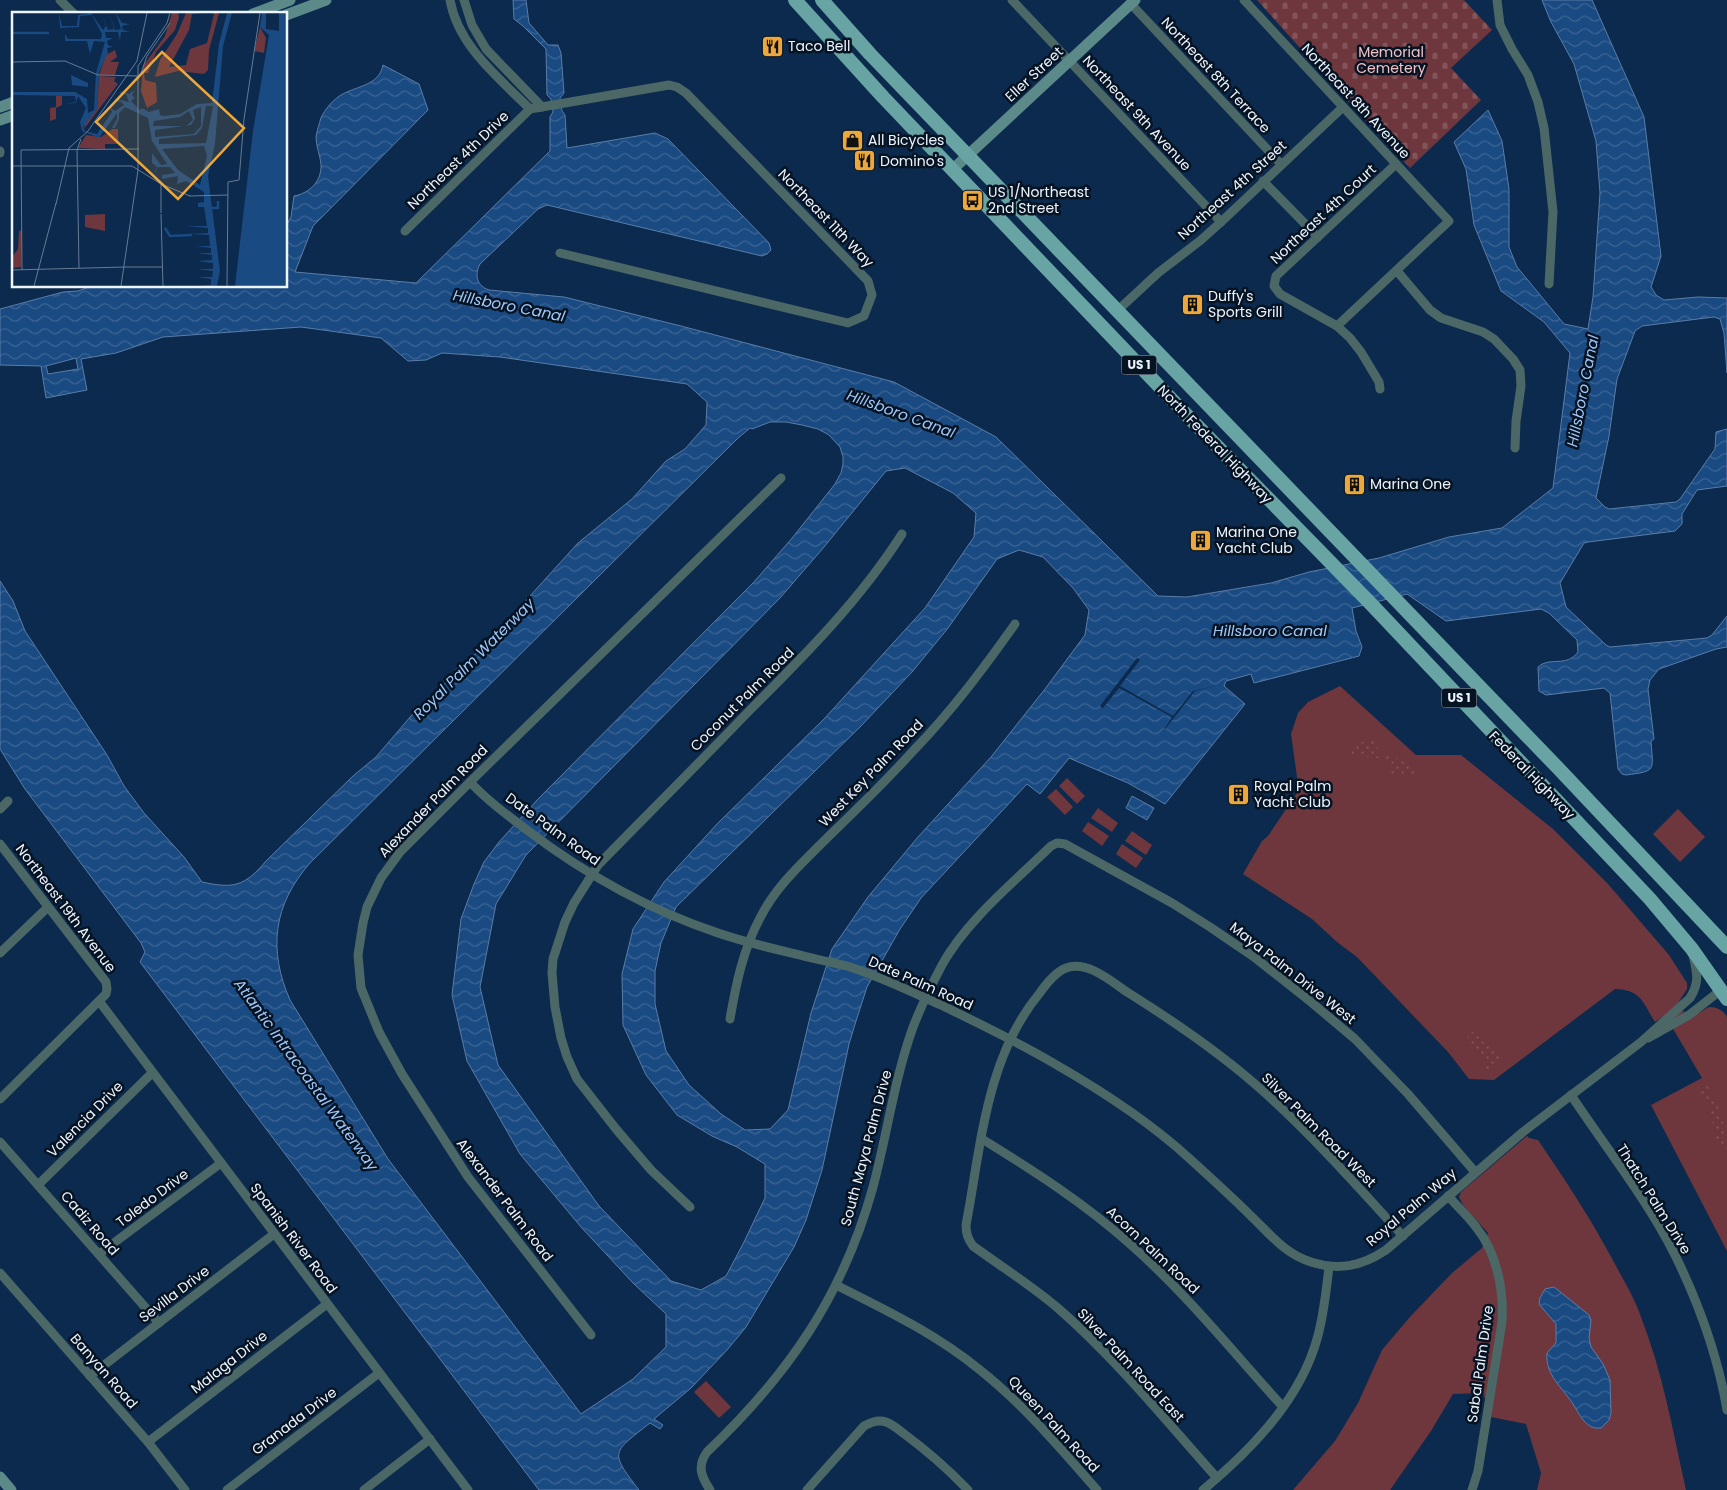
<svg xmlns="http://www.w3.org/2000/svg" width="1727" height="1490" font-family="Poppins,sans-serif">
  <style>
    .grass { fill: #6e373d }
    .cemetery { fill: url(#cemetery-stones) }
    .garden { fill: url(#garden-dots) }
    .water { fill: url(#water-waves); stroke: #5a7da8; fill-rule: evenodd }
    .pier { fill: #0b2a4d }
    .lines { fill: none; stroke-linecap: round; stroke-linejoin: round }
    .street { stroke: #4b6766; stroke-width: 9 }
    .secondary { stroke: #5c8a89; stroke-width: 11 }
    .primary { stroke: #68a4a3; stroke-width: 14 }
    .labels { text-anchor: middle; stroke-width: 5; stroke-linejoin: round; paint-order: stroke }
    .shield { fill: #061322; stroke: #a8b1bd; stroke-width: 1 }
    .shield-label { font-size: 12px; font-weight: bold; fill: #eef5ff }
    .poi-label { font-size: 14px; fill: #eef5ff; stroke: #061322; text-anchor: start }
    .park-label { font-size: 14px; fill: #f2c2c5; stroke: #061322 }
    .street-label { font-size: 14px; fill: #eef5ff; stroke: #061322 }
    .water-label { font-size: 15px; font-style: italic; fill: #a0c8fa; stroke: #061322 }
    .inset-river { fill: none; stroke: #1a4a82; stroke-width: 2.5 }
    .inset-road { fill: none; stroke: #667b94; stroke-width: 1 }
    .view { fill: #eda83b; fill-opacity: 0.15; stroke: #eda83b; stroke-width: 2.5 }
    .inset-edge { fill: none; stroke: #eef5ff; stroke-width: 2.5 }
  </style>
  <defs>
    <pattern id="cemetery-stones" width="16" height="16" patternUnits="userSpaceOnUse" patternTransform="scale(1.25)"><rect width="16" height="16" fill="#6e373d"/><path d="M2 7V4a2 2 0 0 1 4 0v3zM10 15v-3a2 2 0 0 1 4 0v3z" fill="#83555a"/></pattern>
    <pattern id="garden-dots" width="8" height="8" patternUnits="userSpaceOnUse" patternTransform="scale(1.25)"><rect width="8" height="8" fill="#6e373d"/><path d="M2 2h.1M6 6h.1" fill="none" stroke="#83555a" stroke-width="1.8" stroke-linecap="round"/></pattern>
    <pattern id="water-waves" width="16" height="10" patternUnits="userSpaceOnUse" patternTransform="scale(1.25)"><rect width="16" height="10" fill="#1a4a82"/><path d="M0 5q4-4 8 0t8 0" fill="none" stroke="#3c6595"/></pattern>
  </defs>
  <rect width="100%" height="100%" fill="#0b2a4d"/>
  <g class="grass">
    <path d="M1340 686 1416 755H1461L1553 829 1608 884 1669 955 1687 983V989L1678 1003 1688 1019 1709 1007C1717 1007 1723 1010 1727 1017V1251L1651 1105 1702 1078 1665 1015 1655 1022C1642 1001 1641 990 1615 989L1494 1080 1469 1079 1448 1052 1357 957 1337 942 1312 919 1243 874 1262 841 1268 836 1297 793 1298 784 1291 734 1298 713 1308 702Z"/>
    <polygon points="1067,778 1085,796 1077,804 1059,786"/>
    <polygon points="1056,789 1073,807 1065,815 1047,797"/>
    <polygon points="1098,808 1118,823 1112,832 1091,818"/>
    <polygon points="1678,809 1705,837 1680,862 1653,834"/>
    <polygon points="1088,822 1109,836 1102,846 1082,831"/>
    <polygon points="1132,831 1152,845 1146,855 1125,841"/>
    <polygon points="1122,844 1143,858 1136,868 1116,854"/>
    <path d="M1527 1136 1529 1138 1538 1140C1566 1181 1593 1222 1616 1266 1625 1283 1635 1299 1641 1317 1663 1373 1673 1432 1686 1490H1537L1541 1473 1526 1424 1491 1417 1483 1393 1453 1394 1431 1431 1390 1490H1293L1335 1441 1358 1403 1382 1350 1409 1318 1452 1273 1482 1248 1488 1233 1463 1205 1459 1197 1461 1192Z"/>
    <polygon points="706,1381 731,1407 719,1418 694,1392"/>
  </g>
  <polygon class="cemetery" points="1257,0 1464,0 1492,30 1451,68 1481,100 1410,168 1352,106"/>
  <g class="garden">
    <polygon points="1371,738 1375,739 1376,746 1382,754 1391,757 1394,756 1418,770 1419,775 1417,777 1411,777 1399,772 1383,776 1389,774 1394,767 1393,764 1378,758 1352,756 1351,748 1354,742 1364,742"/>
    <polygon points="1472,1032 1477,1034 1492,1050 1507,1055 1489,1075 1482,1058 1468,1040 1468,1035"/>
    <path d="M1706 1083C1719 1104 1727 1128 1727 1152L1716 1140 1710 1109 1699 1094 1698 1088Z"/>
  </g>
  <g class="water">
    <path d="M513 0H526L529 23 548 45H558L561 53 564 93 560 98 562 111 565 115 567 148 655 133 668 139 769 243 771 250 767 254 762 256 547 205 538 209 480 264C474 275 477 286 489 290L564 297 681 326 894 382 996 437 1158 596 1187 597 1271 583 1309 572 1379 558 1449 537 1502 528 1553 488 1570 353 1544 322 1501 291 1474 225 1466 169 1454 142 1488 110 1502 141 1509 189V247L1517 267 1564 324 1588 329 1593 297 1600 193 1596 141 1574 64 1551 22 1542 0H1592L1644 117 1661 256 1651 287 1656 295 1664 300 1698 297 1727 298V373L1724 333 1720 319 1714 317 1642 326 1635 331 1617 379 1609 436 1596 498 1605 507 1609 509 1676 502 1680 499 1715 449 1716 432 1727 429V486L1697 490 1682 514V524L1675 531 1588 542 1584 543 1560 583 1566 607 1606 645 1610 647 1707 638 1712 635 1727 616V647L1716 649 1659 669 1650 680 1648 689 1654 739 1651 741C1653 771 1657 771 1626 775L1622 774 1618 769 1610 693 1604 688 1546 695 1539 691 1538 667C1550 656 1566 668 1578 652L1577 640 1549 613 1541 609 1446 621 1407 594 1352 608 1356 631 1362 647 1359 656 1254 683 1251 674 1226 681 1224 686 1245 704 1165 804 1128 783 1069 758 1040 794 1027 784 921 898 900 929 867 987 856 1021 849 1044 822 1170 806 1220 794 1247 746 1327 727 1350 691 1388 654 1419 663 1425 660 1429 650 1423C612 1453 609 1451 639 1490H539L140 962 145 952 141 943 25 789 0 749V581L13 601 25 631 107 755 124 786 144 813 184 857 202 882C234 889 245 886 266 861L353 776 376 757 411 716 438 692 458 667 482 649 578 543 632 499 666 461 685 449 706 425 707 402 687 384 500 357 442 353 426 360 408 361 381 338 301 327 163 337 116 353 81 359 87 390 46 398 41 366 0 365V309L63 292 78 291 92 286H286V226L291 217 294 196C310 193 322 181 321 164 320 155 316 146 316 137 317 131 319 124 321 118 325 109 333 100 341 95 356 86 379 86 383 65L419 84 428 110 313 226 295 272 416 283 550 151V117L553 112 551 99 547 95 546 49 523 26 514 19ZM76 358 78 369 48 374 46 366ZM770 422H786L802 425 818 429 829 435 840 447 843 457V464L841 473 835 484 793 537 754 582 538 799 499 842 484 862 474 884 461 919 452 995 467 1061 520 1154 581 1227 633 1283 666 1314V1347L633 1379 581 1414 388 1159 290 1000C268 950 273 905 310 863L737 439 750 428 752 429ZM905 468 953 493 976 513 974 537 925 608 824 719 717 824 664 882 633 929 622 974 623 1025 646 1075 677 1115 712 1136 737 1147 765 1164V1198L743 1244 726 1276 701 1290 671 1281 599 1206 498 1065 480 987 496 904 526 855 780 598 824 547 886 471ZM1019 550 1043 557 1073 588 1089 610 1085 635 1045 689 991 757 918 837 868 897 832 949 811 1013 788 1110 770 1129 745 1130 721 1114 689 1085 666 1051 655 1004V971L661 943 676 907 861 726 912 672 948 628 997 559Z"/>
    <polygon points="1132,796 1154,808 1147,820 1126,808"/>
    <path d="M1554 1287 1589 1315 1591 1320 1589 1338 1591 1347 1603 1364 1610 1380 1611 1413 1609 1420 1601 1428C1586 1430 1580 1415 1573 1404 1562 1387 1545 1375 1547 1353L1556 1343V1324L1539 1304 1540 1298 1545 1289Z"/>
  </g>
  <polygon class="pier" points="1137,658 1140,660 1120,686 1173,716 1193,691 1223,684 1195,691 1162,733 1172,717 1119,688 1103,708 1100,706"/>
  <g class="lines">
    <g class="street">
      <polyline points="60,0 74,14"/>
      <path d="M450 0C458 46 499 78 530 109"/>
      <polyline points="464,0 472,25 486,49 542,107"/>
      <polyline points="1012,0 1221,222"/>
      <polyline points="1244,0 1449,221 1337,326"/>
      <polyline points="1497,0 1500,25 1512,49 1528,75 1538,102 1544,128 1553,212 1549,284"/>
      <polyline points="1131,4 1281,164"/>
      <polyline points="530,109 669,85 677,87 686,93 868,281 872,295 864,316 848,323 560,253"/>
      <polyline points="0,151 0,153"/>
      <polyline points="1263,181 1318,237"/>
      <polyline points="405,231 530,109"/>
      <polyline points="1397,271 1430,310 1441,318 1483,332 1494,339 1513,359 1520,370 1521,386 1516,421 1515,448"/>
      <polyline points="1117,311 1158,273 1201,240 1221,222 1343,107"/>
      <polyline points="1380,389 1379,382 1361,352 1350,338 1337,326 1280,294 1274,286 1276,276 1396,164"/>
      <path d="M470 782C487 800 507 815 527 830 585 874 649 910 718 933 750 944 784 951 816 959 828 962 841 964 853 968 883 978 912 992 941 1005 980 1024 1018 1042 1055 1064 1102 1091 1150 1122 1190 1159 1211 1178 1232 1197 1252 1217 1271 1235 1285 1254 1311 1262 1339 1271 1362 1266 1386 1250L1523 1132 1641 1042 1690 998C1700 982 1697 973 1693 955"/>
      <polyline points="0,809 8,801"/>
      <polyline points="0,844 106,982 107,989 106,994 0,1099"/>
      <polyline points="0,953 48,907"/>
      <polyline points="99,1001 468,1490"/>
      <path d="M730 1019C736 984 743 950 760 918 776 886 803 862 828 837 857 809 886 781 913 751 951 712 983 669 1015 624"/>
      <polyline points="1648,1038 1689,1015 1721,990"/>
      <path d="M1571 1095C1606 1148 1647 1199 1675 1255 1699 1304 1718 1357 1727 1410"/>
      <path d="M982 1139C1034 1171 1084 1203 1130 1244 1186 1293 1233 1352 1283 1407"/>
      <polyline points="0,1142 159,1323"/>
      <polyline points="38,1185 152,1073"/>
      <path d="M1448 1196C1457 1206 1468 1216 1476 1227 1497 1253 1504 1290 1502 1322L1478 1471 1472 1490"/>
      <path d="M690 1207 651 1170 616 1129 577 1079 567 1057 561 1038 555 1007 552 973 553 959 565 922 574 903 598 865C648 814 699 763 749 711 804 656 860 600 902 534"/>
      <polyline points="99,1254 221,1163"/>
      <polyline points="0,1273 148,1442 185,1490"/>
      <path d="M836 1285C886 1310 936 1334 980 1370 1024 1405 1060 1448 1097 1490"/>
      <polyline points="591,1335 468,1177 402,1074 379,1032 361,988 358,955 363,923 367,907 381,878 400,852 470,782 781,478"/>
      <polyline points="90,1376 274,1234"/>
      <polyline points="148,1442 327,1304"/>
      <path d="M1217 1478C1166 1421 1117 1360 1059 1309 1032 1286 1002 1267 973 1246 968 1239 966 1234 966 1225 981 1146 986 1058 1039 994 1046 984 1055 972 1066 968 1087 960 1111 981 1127 992 1175 1022 1222 1054 1264 1092 1314 1137 1358 1187 1403 1236"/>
      <polyline points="227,1490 379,1373"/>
      <polyline points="364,1490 430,1439"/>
      <path d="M710 1490C701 1476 697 1466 707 1452 788 1375 843 1296 873 1187 887 1135 894 1081 912 1030 920 1008 931 986 942 965 966 921 1015 881 1051 846L1057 843 1065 844 1172 903 1210 927 1254 957 1311 1002 1355 1039 1408 1094 1475 1172"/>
      <path d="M807 1490 864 1426C871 1422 878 1419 886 1422 892 1424 898 1429 903 1433 926 1450 948 1469 968 1490"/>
      <path d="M1203 1490C1251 1450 1300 1400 1317 1339 1324 1315 1326 1291 1329 1267"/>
    </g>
    <g class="secondary">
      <polyline points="253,14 290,0"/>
      <polyline points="286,15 326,0"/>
      <polyline points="0,107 14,102"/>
      <polyline points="0,120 14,115"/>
      <polyline points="952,170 1135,0"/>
      <polyline points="0,1477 11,1490"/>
    </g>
    <g class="primary">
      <polyline points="795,0 883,97 1177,405 1372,605 1650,899 1692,949 1727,999"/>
      <polyline points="822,0 870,54 1558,768 1727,947"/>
    </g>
  </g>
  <defs>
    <symbol id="restaurant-square" viewBox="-11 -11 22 22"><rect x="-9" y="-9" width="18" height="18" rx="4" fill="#eda83b" stroke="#061322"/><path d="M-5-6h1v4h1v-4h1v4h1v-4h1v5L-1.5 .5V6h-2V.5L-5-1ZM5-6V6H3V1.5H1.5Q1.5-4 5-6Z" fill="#111"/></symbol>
    <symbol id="shop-square" viewBox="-11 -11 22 22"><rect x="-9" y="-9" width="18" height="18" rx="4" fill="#eda83b" stroke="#061322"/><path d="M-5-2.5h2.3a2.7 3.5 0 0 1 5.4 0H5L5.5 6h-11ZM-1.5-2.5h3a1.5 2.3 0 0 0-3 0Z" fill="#111"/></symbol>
    <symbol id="bus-square" viewBox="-11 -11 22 22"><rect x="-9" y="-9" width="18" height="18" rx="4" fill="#eda83b" stroke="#061322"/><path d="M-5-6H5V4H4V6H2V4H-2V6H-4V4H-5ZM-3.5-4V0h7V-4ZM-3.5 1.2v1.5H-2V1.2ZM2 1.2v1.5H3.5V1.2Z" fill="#111"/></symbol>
    <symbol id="building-square" viewBox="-11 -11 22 22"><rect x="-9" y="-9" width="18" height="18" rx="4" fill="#eda83b" stroke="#061322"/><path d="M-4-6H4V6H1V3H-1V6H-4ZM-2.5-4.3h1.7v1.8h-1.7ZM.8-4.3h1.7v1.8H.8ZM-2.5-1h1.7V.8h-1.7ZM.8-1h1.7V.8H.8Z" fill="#111"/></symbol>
  </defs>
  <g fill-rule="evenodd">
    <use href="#restaurant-square" x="760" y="34" width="25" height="25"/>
    <use href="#shop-square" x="840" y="128" width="25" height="25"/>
    <use href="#restaurant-square" x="852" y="148" width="25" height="25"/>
    <use href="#bus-square" x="960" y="188" width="25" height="25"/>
    <use href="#building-square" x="1180" y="292" width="25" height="25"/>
    <use href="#building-square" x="1342" y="472" width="25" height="25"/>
    <use href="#building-square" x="1188" y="528" width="25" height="25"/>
    <use href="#building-square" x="1226" y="782" width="25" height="25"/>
  </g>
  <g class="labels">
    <g class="shield">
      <rect x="1121.5" y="355.5" width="35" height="19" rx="4"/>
      <rect x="1441.5" y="688.5" width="35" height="19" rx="4"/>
    </g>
    <g class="shield-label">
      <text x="1139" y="369">US 1</text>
      <text x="1459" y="702">US 1</text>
    </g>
    <g class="poi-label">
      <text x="788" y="51">Taco Bell</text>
      <text x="868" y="145">All Bicycles</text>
      <text x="880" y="166">Domino's</text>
      <text x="988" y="197">US 1/Northeast<tspan x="988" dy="16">2nd Street</tspan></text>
      <text x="1208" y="301">Duffy's<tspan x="1208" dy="16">Sports Grill</tspan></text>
      <text x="1370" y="489">Marina One</text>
      <text x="1216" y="537">Marina One<tspan x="1216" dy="16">Yacht Club</tspan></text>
      <text x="1254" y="791">Royal Palm<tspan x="1254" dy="16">Yacht Club</tspan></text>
    </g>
    <g class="park-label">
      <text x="1391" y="57">Memorial<tspan x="1391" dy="16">Cemetery</tspan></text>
    </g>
    <g class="street-label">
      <text transform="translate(1034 74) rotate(-43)" y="5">Eller Street</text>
      <text transform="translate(1216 75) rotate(47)" y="5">Northeast 8th Terrace</text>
      <text transform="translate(1356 101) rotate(47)" y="5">Northeast 8th Avenue</text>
      <text transform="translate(1137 113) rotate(47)" y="5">Northeast 9th Avenue</text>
      <text transform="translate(458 160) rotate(-44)" y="5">Northeast 4th Drive</text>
      <text transform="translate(1232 190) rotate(-42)" y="5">Northeast 4th Street</text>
      <text transform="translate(1323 214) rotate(-43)" y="5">Northeast 4th Court</text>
      <text transform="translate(826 218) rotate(46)" y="5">Northeast 11th Way</text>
      <text transform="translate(1215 444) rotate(46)" y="5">North Federal Highway</text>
      <text transform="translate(742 699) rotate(-45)" y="5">Coconut Palm Road</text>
      <text transform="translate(871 773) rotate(-46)" y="5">West Key Palm Road</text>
      <text transform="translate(1532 775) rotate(46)" y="5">Federal Highway</text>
      <text transform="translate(433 801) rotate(-46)" y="5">Alexander Palm Road</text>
      <text transform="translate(553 829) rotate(36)" y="5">Date Palm Road</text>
      <text transform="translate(66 908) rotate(53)" y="5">Northeast 19th Avenue</text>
      <text transform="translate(1293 973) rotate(38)" y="5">Maya Palm Drive West</text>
      <text transform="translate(921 983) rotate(24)" y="5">Date Palm Road</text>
      <text transform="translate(85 1119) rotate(-45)" y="5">Valencia Drive</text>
      <text transform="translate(1319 1130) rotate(45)" y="5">Silver Palm Road West</text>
      <text transform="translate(866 1148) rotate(-75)" y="5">South Maya Palm Drive</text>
      <text transform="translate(152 1198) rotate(-37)" y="5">Toledo Drive</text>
      <text transform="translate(1654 1199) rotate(58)" y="5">Thatch Palm Drive</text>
      <text transform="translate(505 1200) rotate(53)" y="5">Alexander Palm Road</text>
      <text transform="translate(1411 1207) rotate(-40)" y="5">Royal Palm Way</text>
      <text transform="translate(90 1223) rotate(49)" y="5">Cadiz Road</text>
      <text transform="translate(294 1238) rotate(53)" y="5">Spanish River Road</text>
      <text transform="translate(1153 1250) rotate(43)" y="5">Acorn Palm Road</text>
      <text transform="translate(174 1294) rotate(-37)" y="5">Sevilla Drive</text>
      <text transform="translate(229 1362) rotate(-38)" y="5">Malaga Drive</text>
      <text transform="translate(1480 1364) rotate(-82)" y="5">Sabal Palm Drive</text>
      <text transform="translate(1131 1365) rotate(47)" y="5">Silver Palm Road East</text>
      <text transform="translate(104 1371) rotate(49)" y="5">Banyan Road</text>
      <text transform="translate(294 1421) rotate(-37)" y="5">Granada Drive</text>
      <text transform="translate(1054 1424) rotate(47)" y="5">Queen Palm Road</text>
    </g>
    <g class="water-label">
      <text transform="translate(509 306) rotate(11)" y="5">Hillsboro Canal</text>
      <text transform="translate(1583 391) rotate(-79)" y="5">Hillsboro Canal</text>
      <text transform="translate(901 414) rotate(20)" y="5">Hillsboro Canal</text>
      <text x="1270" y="636">Hillsboro Canal</text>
      <text transform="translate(474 659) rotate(-45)" y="5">Royal Palm Waterway</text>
      <text transform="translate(306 1075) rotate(54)" y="5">Atlantic Intracoastal Waterway</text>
    </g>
  </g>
  <g transform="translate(12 12)">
    <rect width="275" height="275" fill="#0b2a4d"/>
    <path d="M160 1H166L167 5 163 18 144 40 136 61H132L133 68 144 71 145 90 135 96 129 79 131 54 153 24ZM174 1H192L180 2 177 18 157 55 174 53 178 37 195 31 202 2 200 1H207L197 38 196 58 192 62 166 59 143 65 148 48 165 22Z" fill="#6e373d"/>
    <path d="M248 15 254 26 252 41 242 39ZM103 38 105 45 98 50H107L103 63H87L94 43ZM87 64 104 65 102 69 106 72 72 117 73 110 85 97ZM44 83 50 84V93L44 96V107L38 109V96L44 95ZM93 122V137L66 136 74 123 89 125ZM93 202V219L73 215V203ZM10 218 9 255 0 256V245L6 237 7 219Z" fill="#6e373d"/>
    <path d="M100 117H106V132H93V123Z" fill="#6e373d"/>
    <path d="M47 1 50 14H65L66 3 79 1 91 18 94 14 89 1 96 18 102 17 97 1 103 18 109 17 104 1 110 11 118 12 110 14 111 18 118 20H109L108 29 106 20H93L94 26H101L95 29 96 33 101 35 95 36 96 41 87 60 85 97 71 115 73 119 85 122 100 100 97 94 100 93 98 96 103 99 112 93 108 89 102 90 104 87 117 90 114 82H107L110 79 117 82 123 78 120 83 123 86 119 89 128 98 130 96 137 100 147 97 148 103 152 104 168 102 185 92 200 91 207 32 215 1H220L211 34 203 132 196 164 208 259 205 274H186L199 273V267L186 265H200L201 259 185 257H201V251L185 249 200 248V243L185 241H199V236L184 234H198L197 223 177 222 196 221V216L174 214H195L192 195H186V191L192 190V180L174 169 165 172 166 164 150 167V163L163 161 158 155H146L140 165 145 155 140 151V141L149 153 155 152 140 129 136 106 113 95 107 101V107L103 116H100L105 107V101L87 126 70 119 68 110 74 96 66 84 64 91 53 92 64 90 63 84 0 83V80H63L75 87 76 101 82 98 84 61 93 30 82 29 78 42 75 29H53V22L56 27H89L90 22 80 3 68 4 67 15 48 16ZM194 94H201L194 131 147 132V127L184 123 190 116ZM189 95V114L182 122 143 125V118L179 113 183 107 181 98ZM177 99 181 108 174 114H141L142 109 168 105ZM192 134 195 144 188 173 166 158 150 137ZM250 1H254V17L267 19V1H275V274H223L241 119 257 23 248 15ZM59 63 76 71V75L60 73Z" fill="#1a4a82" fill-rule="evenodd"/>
    <path class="inset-river" d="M0 21H37M196 196H206V189M153 216 158 224 180 223"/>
    <path class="inset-road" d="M0 50 53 49 86 63 126 64M128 64 135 44 158 11M9 138 10 258M9 138 127 137M0 154H120L149 172 178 184M149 172V201M177 184 216 183M44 192 57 136 76 119 125 49 135 1M149 202 151 274M113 255H150M67 256 65 138 69 127M0 258 113 255M22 274 44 191M109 274 126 158V54L155 11 158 1M215 274 216 170 227 168 232 107 248 1"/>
    <path class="view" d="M150 40 232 116 166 187 84 110Z"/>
    <rect width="275" height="275" class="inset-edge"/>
  </g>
</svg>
